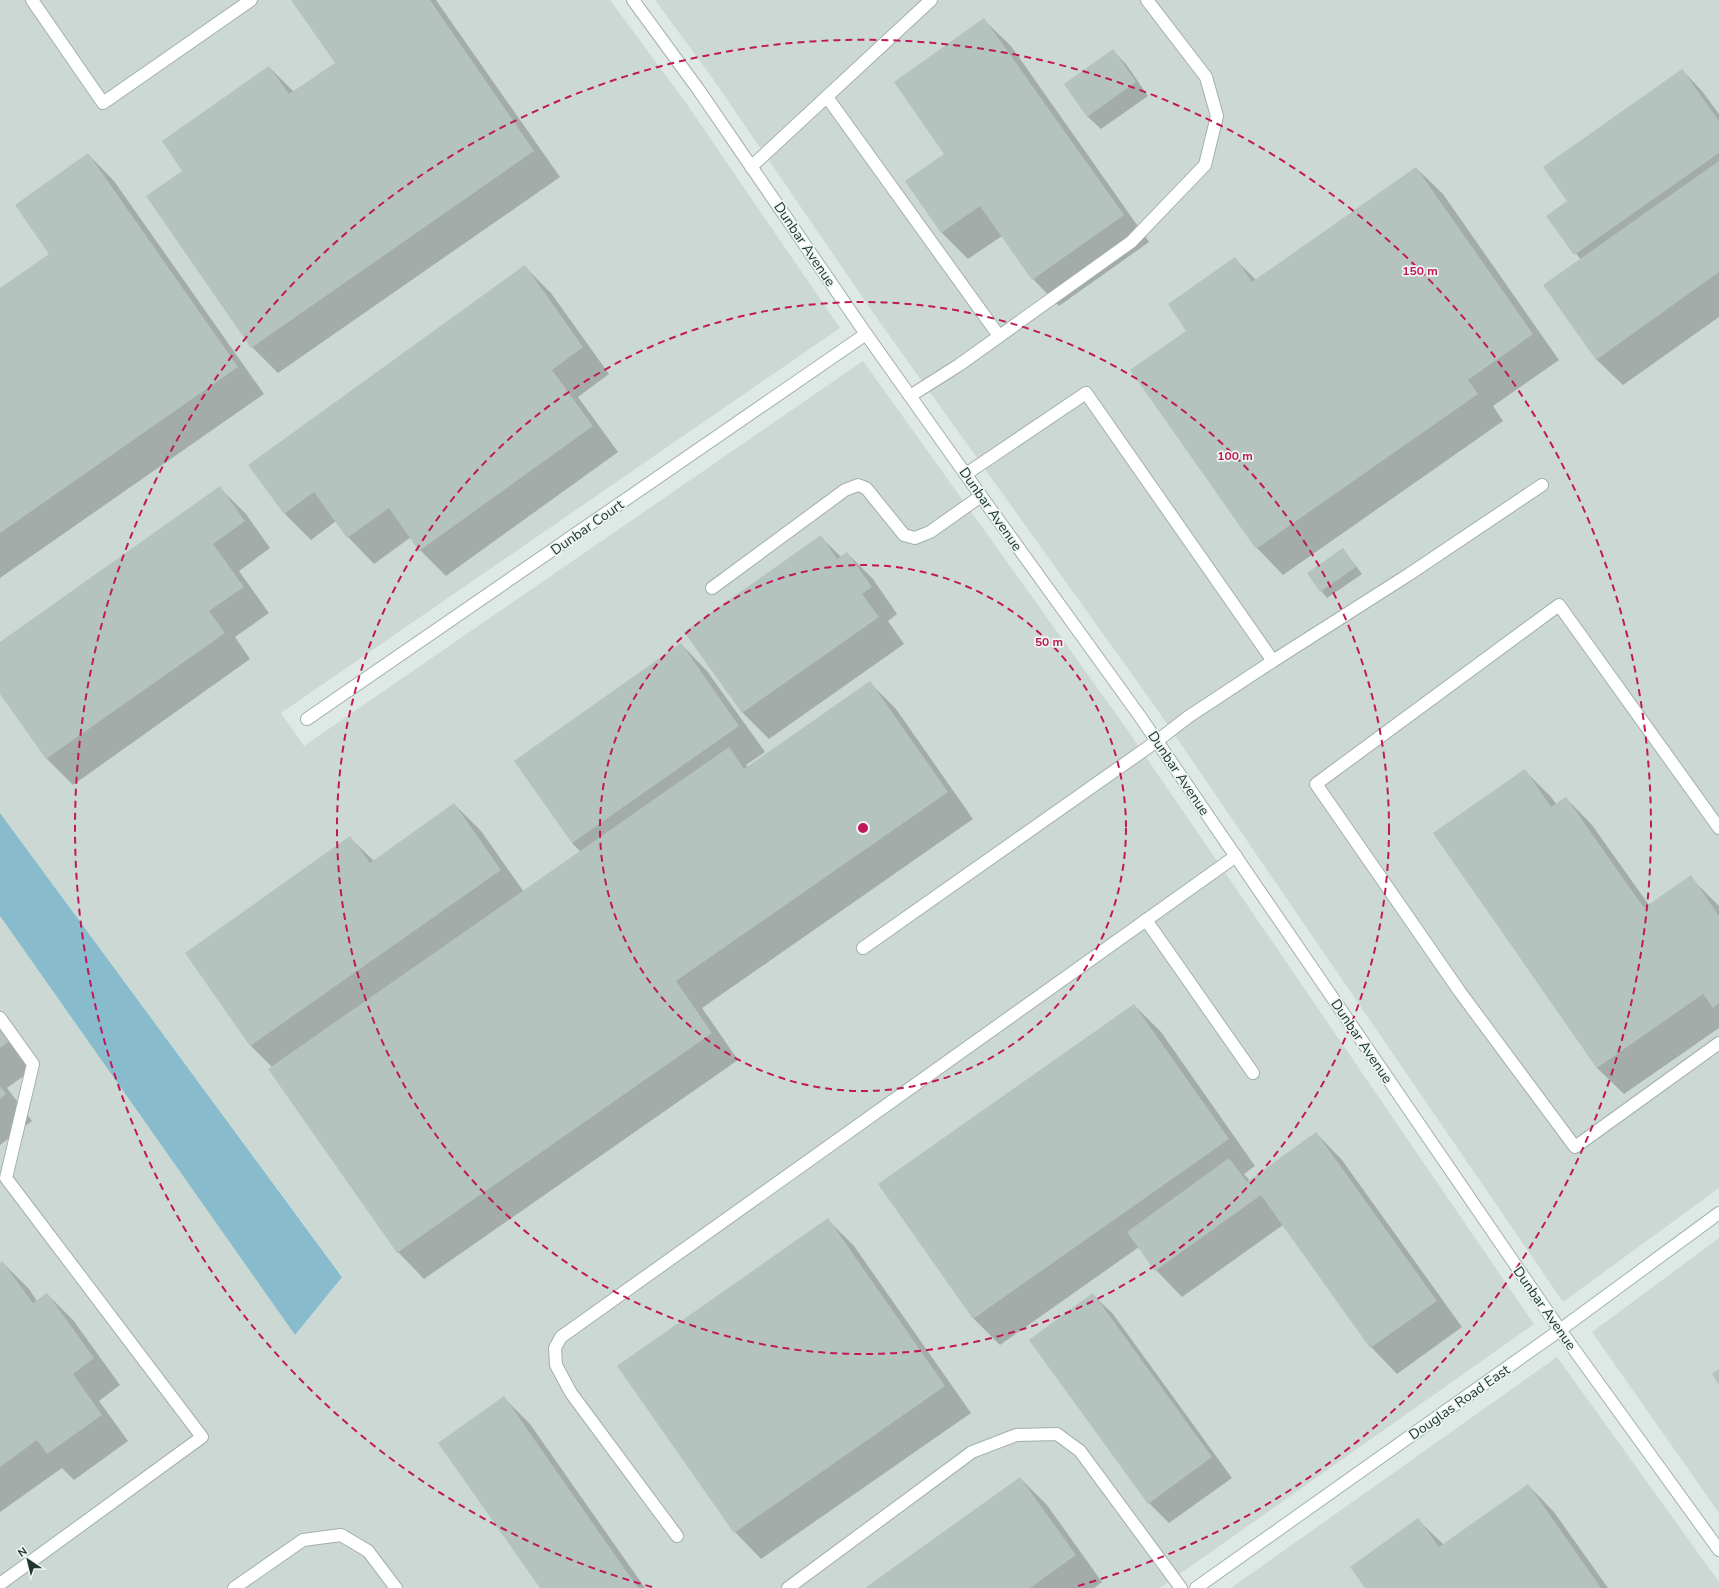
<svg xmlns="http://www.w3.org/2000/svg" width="1719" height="1588" font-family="'Nunito Sans',sans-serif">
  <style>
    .built { fill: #ccd8d4 }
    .water { fill: #88bbcb }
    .shadow { fill: #0003 }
    .building { fill: #b4c3be }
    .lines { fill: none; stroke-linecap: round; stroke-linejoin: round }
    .lane-casing { stroke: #a2b0ac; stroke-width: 14 }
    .street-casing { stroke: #a2b0ac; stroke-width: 14 }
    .secondary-casing { stroke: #9eb4ae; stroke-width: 14 }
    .lane { stroke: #fff; stroke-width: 12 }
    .street { stroke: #fff; stroke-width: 12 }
    .secondary { stroke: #fff; stroke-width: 12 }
    .ring { fill: none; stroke: #c2185b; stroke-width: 2; stroke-dasharray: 7 5 }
    .labels { text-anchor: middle; stroke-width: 3.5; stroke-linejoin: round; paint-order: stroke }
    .street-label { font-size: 14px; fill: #213733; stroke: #eef6f2 }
    .centre { fill: #c2185b; stroke: #eef6f2; stroke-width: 2 }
    .ring-label { font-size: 12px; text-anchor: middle; font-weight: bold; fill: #c2185b; stroke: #eef6f2; stroke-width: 3.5; stroke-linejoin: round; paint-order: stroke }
  </style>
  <rect width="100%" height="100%" fill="#dee9e5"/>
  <g class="built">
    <polygon points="0,0 610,0 684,100 840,328 281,713 304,746 863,361 1124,725 1534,1324 1160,1588 0,1588 0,916 295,1335 342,1276 0,813"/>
    <polygon points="655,0 1719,0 1719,1188 1563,1302 1154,705 881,324 713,79"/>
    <polygon points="1719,1238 1719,1513 1592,1332"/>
    <polygon points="1557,1357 1719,1582 1719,1588 1231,1588"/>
  </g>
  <polygon class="water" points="0,813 342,1277 295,1335 0,916"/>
  <g class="shadow">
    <polygon points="292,0 436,0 560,177 278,373 252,347 183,171 269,67 294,92 336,63"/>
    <polygon points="984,20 1011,46 1149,242 1059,306 1033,279 1002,236 968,259 942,233 906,182 945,154"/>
    <polygon points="1113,51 1126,64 1148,96 1101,129 1087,116"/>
    <polygon points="1682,70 1702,91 1719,114 1719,317 1623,385 1596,359 1581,260 1548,216 1568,202"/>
    <polygon points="88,154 114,181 264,394 0,578 0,289 50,254"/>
    <polygon points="1416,168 1443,194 1559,360 1493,406 1503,421 1283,575 1257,548 1187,331 1235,259 1256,280"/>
    <polygon points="525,267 551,293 609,374 578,397 618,452 446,576 420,550 411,537 374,564 348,537 336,521 311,540 284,513"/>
    <polygon points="220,488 246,514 270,548 239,571 269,613 235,637 250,659 73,785 47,759 0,692 0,643"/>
    <polygon points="821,537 841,557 847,553 873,579 897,614 888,621 904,644 769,739 743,713 685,632"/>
    <polygon points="1343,549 1362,574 1327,598 1308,574"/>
    <polygon points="681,644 707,671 765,752 746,765 748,767 870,683 896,709 973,819 702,1008 738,1060 424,1279 398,1252 272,1067 251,1046 186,953 350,838 374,861 454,804 481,831 524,892 581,852 572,843"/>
    <polygon points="1524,770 1551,797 1557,805 1566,798 1592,825 1649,905 1690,877 1719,906 1719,1028 1624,1094 1597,1068 1434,834"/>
    <polygon points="1134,1005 1161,1032 1255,1166 1244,1174 1250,1181 1316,1133 1342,1160 1462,1327 1397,1374 1371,1347 1283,1225 1182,1297 1156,1270 1139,1247 1000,1345 974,1319 879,1184"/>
    <polygon points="0,1018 36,1067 7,1088 32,1121 0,1145"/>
    <polygon points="828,1220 854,1246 971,1413 761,1559 735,1532 619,1366"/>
    <polygon points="2,1262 29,1289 37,1301 47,1294 73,1320 120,1385 99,1401 128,1441 74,1480 62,1468 0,1512 0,1264"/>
    <polygon points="1092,1294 1113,1314 1232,1478 1169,1523 1149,1503 1030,1340"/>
    <polygon points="504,1398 530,1424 645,1588 541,1588"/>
    <polygon points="1020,1478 1047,1505 1102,1582 1094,1588 867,1588"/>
    <polygon points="1528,1485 1554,1512 1608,1588 1366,1588 1418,1520 1444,1545"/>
  </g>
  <g class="building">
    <polygon points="291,0 430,0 534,151 251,348 146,196 182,171 162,141 269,66 289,94 335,63"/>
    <polygon points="984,18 1124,215 1032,280 980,206 941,233 905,181 944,154 894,82"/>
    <polygon points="1113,49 1136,82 1087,117 1064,84"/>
    <polygon points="1682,69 1719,121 1719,153 1574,255 1546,216 1567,201 1543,167"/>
    <polygon points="88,153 238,367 0,533 0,288 49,254 15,205"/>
    <polygon points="1719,161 1719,272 1596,360 1543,285"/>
    <polygon points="1416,167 1533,334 1468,380 1478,394 1256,549 1130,370 1186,331 1168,304 1235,257 1252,282"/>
    <polygon points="525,265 583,347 552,370 593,426 419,551 389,508 347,538 314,492 284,514 248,465"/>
    <polygon points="220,486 245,521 213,544 244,587 209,611 225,633 46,759 0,694 0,642"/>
    <polygon points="821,535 837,559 847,552 872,587 862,594 879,617 742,713 684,632"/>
    <polygon points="1343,548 1356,567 1320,592 1307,573"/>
    <polygon points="681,643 739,726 572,843 514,761"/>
    <polygon points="870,681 948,792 676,981 712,1033 397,1253 268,1069 729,747 744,769"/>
    <polygon points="1525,769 1551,807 1566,797 1644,908 1691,875 1719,916 1719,1003 1713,1008 1703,994 1597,1068 1433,833"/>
    <polygon points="454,803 501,870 250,1046 185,953 350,836 370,863"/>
    <polygon points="1134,1004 1229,1139 973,1319 878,1184"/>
    <polygon points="0,1026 10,1040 0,1048"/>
    <polygon points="0,1086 6,1094 0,1099"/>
    <polygon points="1316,1132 1437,1301 1370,1348 1261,1195 1155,1271 1127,1232 1229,1158 1247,1182"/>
    <polygon points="828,1218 945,1386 734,1533 617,1366"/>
    <polygon points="2,1261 33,1303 47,1293 94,1358 73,1374 102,1415 47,1454 37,1440 0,1467 0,1263"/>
    <polygon points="1093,1293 1212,1457 1148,1504 1029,1340"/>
    <polygon points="1719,1369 1719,1385 1712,1374"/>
    <polygon points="504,1396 638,1588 540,1588 438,1443"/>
    <polygon points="1020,1477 1076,1555 1030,1588 865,1588"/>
    <polygon points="1528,1484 1601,1588 1365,1588 1350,1567 1418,1518 1439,1547"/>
  </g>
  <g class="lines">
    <defs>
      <g id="lane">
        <polyline points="32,0 103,103 251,0"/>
        <polyline points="827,97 999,336"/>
        <polyline points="751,167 931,0"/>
        <polyline points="910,396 959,365 1131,242 1205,165 1217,116 1206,77 1147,0"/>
        <polyline points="712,588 845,490 858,485 866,488 904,535 915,538 930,532 981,496"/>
        <polyline points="1273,661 1408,575 1542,485"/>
        <polyline points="1719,828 1559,605 1316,784 1460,992 1575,1147 1719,1043"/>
        <polyline points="1146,920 1253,1073"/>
        <polyline points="863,948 1157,741 1188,717 1273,661 1086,393 966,474"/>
        <polyline points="0,1018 33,1064 6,1178 202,1437 0,1584"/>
        <polyline points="677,1536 571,1393 556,1365 555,1348 561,1337 1236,856"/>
        <polyline points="234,1588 303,1540 341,1535 368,1551 396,1588"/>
        <polyline points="788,1588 972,1452 1016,1435 1057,1434 1080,1451 1181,1588"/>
      </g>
      <g id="street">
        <polyline points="633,0 698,89 866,334 981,496 1139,715 1560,1330 1719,1550"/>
        <polyline points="307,719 866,334"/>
      </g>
      <polyline id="secondary" points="1196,1588 1560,1330 1719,1213"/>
    </defs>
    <use href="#lane" class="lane-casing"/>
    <use href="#street" class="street-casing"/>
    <use href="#secondary" class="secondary-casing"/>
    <use href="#lane" class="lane"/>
    <use href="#street" class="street"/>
    <use href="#secondary" class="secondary"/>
  </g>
  <g class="ring">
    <circle cx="863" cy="828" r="263"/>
    <circle cx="863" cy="828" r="526"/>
    <path d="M652 1587A788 788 0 1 1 1074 1587"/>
  </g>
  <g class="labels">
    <g class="street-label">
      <text transform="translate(805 244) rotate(56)" y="5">Dunbar Avenue</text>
      <text transform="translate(991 509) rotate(55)" y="5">Dunbar Avenue</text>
      <text transform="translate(587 527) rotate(-35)" y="5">Dunbar Court</text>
      <text transform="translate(1179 773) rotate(56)" y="5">Dunbar Avenue</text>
      <text transform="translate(1362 1041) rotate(56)" y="5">Dunbar Avenue</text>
      <text transform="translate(1545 1308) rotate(55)" y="5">Dunbar Avenue</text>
      <text transform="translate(1459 1402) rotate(-35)" y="5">Douglas Road East</text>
    </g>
  </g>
  <circle cx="863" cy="828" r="6" class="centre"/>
  <g class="ring-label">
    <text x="1420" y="275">150 m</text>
    <text x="1235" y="460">100 m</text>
    <text x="1049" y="646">50 m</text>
  </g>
  <g transform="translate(28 1560) rotate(325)" stroke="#eef6f2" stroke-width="3" paint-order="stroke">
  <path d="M0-3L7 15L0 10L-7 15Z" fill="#213733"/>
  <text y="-6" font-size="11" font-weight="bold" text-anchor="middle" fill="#213733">N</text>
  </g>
</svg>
